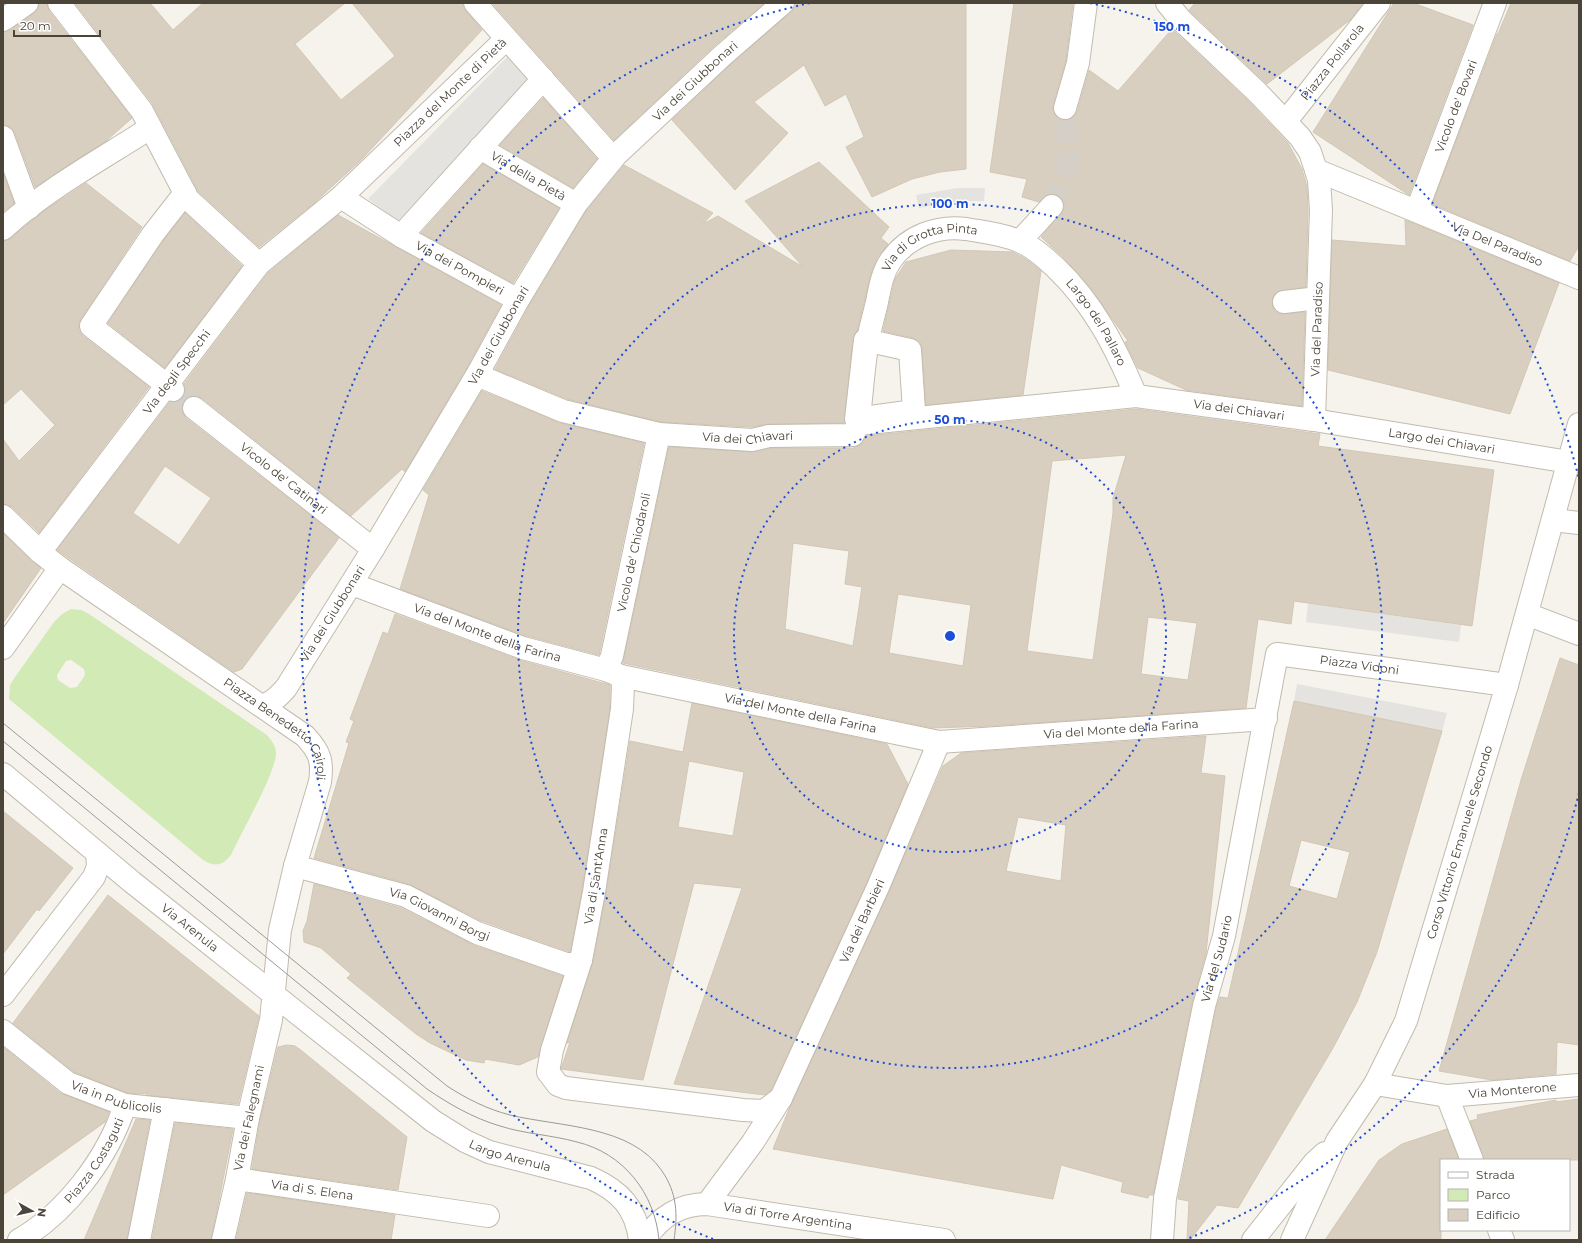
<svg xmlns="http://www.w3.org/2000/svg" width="1582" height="1243" font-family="Montserrat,sans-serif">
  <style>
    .green { fill: #d2eab5; fill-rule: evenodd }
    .parking { fill: #e5e3e0 }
    .building { fill: #d8cfc1; stroke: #d3c7b4; fill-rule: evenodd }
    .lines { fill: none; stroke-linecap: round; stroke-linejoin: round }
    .minor-tunnel { stroke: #d4d0c8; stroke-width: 22; stroke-dasharray: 22 11; stroke-linecap: butt }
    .minor-casing { stroke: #c2bbae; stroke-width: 24 }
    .minor { stroke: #fff; stroke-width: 22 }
    .tram { stroke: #9a9a9a; stroke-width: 1 }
    .ring { fill: none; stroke: #1d4ed8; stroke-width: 2; stroke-dasharray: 2 4 }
    .labels { text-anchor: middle; stroke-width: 3; stroke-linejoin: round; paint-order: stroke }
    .street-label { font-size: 12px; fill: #4b4439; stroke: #fff }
    .centre { fill: #1d4ed8; stroke: #fff; stroke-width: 2 }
    .ring-label { font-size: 12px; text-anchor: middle; font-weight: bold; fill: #1d4ed8; stroke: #fff; stroke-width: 3; stroke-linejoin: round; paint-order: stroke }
  </style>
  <rect width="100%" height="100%" fill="#f6f3ec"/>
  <path class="green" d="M71 609 81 610 89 614 267 735C272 741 276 746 276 754 275 774 241 833 231 855 222 866 215 867 203 860L9 699 10 685 15 677 54 622 62 614ZM71 660 84 669 85 675 77 687 70 688 58 680 57 675 66 661Z"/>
  <g class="parking">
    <polygon points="508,56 533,82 401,224 368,199"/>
    <polygon points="957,188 985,188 984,201 958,201 919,208 916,195"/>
    <polygon points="1308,603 1461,625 1459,642 1306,622"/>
    <polygon points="1297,684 1447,713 1442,731 1294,701"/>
  </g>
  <g class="building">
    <polygon points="39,3 47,3 49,11 132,118 106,141 35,187 15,133 11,127 3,125 3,32 10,30 34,13 38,9"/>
    <polygon points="75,3 150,3 173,30 203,3 345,3 295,44 341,100 395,56 352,3 463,3 466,11 482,30 361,160 314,203 259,247 198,191 152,103"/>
    <polygon points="492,3 764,3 713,47 614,140"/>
    <polygon points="795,3 966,3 966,169 940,172 912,179 872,197 846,147 864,137 846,94 825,106 804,65 754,102 788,133 735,190 672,120 730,65 791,12"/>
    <polygon points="1014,3 1073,3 1066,60 1053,105 1053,111 1056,116 1061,120 1068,120 1073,117 1077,112 1089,70 1118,91 1172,29 1248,101 1288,143 1302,169 1307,187 1308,210 1306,287 1277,292 1273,297 1272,303 1274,310 1279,314 1305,312 1302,406 1186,390 1138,368 1125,342 1128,341 1091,289 1064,258 1041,237 1064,209 1064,203 1061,197 1055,194 1049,194 1039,202 1022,197 1027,179 990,172"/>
    <polygon points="1195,3 1363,3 1350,20 1267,84 1190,11 1189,10"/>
    <polygon points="1394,3 1413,3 1473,25 1409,195 1313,132"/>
    <polygon points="1511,3 1579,3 1579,246 1570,261 1432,204 1497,34 1498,34"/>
    <polygon points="543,98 597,159 573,188 500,145"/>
    <polygon points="819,162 889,227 881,238 888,244 877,258 872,270 857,331 853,339 844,423 769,424 751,427 661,422 567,399 495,369 529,306 586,211 624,165 713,213 703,224 718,216 803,267 745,201"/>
    <polygon points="483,164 559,208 513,283 421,233"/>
    <polygon points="3,173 14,203 3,212"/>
    <polygon points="86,183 142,227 81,319 79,324 79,331 83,336 149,387 39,533 12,507 3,504 3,439 19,461 55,425 21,389 3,405 3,241 11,238 44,211"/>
    <polygon points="185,213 242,266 165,368 108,323 163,241"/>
    <path d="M338 215 501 305 466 369 405 472 402 469 351 516 202 398 196 396H190L184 401 182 406V412L186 418 339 538 242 669 234 672 57 550 170 402H177L183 397 185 391 184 384 268 273ZM165 466 211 498 179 545 133 513Z"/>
    <polygon points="1405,220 1559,283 1510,414 1328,370 1332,240 1406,246"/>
    <polygon points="951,250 1013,252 1027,260 1041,271 1023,395 926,405 922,349 920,342 913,338 883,331 895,279 906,262"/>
    <polygon points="482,391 560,423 644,443 599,655 527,636 400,589 429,495 423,490"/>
    <path d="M1136 409 1320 434 1318 446 1494 470 1472 626 1294 601 1291 624 1258 619 1246 708 990 726 933 728 623 663 669 447 751 452 771 448H853L860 445 866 436ZM1126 455 1113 498V513L1093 660 1027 651 1052 461ZM793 543 849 551 845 584 862 587 853 646 785 629ZM898 594 971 605 963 666 889 653ZM1148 617 1197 623 1188 680 1141 674Z"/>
    <polygon points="3,533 41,568 3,623"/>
    <polygon points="395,614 519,660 610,685 610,708 582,890 570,952 482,921 409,884 314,858 349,743 346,742 354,721 350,719 383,632 388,634"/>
    <polygon points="1560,658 1579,665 1579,1045 1557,1042 1556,1074 1492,1080 1439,1071 1521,780"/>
    <path d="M1294 701 1442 731 1377 952 1357 1002 1333 1048 1238 1208 1217 1205 1190 1240H1187L1189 1201 1178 1199 1216 1009 1220 997 1228 998ZM1301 840 1350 852 1337 899 1289 886Z"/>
    <path d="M692 703 887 744 908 784 867 882 771 1090 765 1095 674 1084 742 888 694 883 643 1080 561 1069 570 1042 567 1043 593 962 606 894 630 741 683 752ZM689 761 744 772 733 836 678 827Z"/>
    <path d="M1206 736 1201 773 1225 776 1206 953 1192 1003 1153 1195H1149L1148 1198 1121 1192 1123 1182 1061 1165 1053 1199 773 1149 789 1109 889 892 943 766 961 753ZM1018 817 1066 825 1061 881 1006 871Z"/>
    <polygon points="3,811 73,868 39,911 37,909 3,954"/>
    <polygon points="314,884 401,908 473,945 563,976 538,1057 519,1065 485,1059 484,1063 466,1060 430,1043 416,1034 347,978 351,974 321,948 304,942 303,931 307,921"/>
    <polygon points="108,895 259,1016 238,1104 146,1095 147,1092 144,1094 128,1093 74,1072 13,1023"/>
    <polygon points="287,1045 295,1046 302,1051 407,1137 398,1190 252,1169 260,1121 278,1047"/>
    <polygon points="3,1047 60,1093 109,1112 105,1122 3,1195"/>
    <polygon points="1579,1099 1579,1160 1484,1160 1470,1121 1478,1119 1477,1115 1556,1100 1556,1102"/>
    <polygon points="136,1119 150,1120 127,1240 84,1240"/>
    <polygon points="175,1123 233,1129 211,1240 152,1240"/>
    <polygon points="1447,1129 1459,1160 1441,1160 1441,1240 1325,1240 1379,1160 1402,1144"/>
    <polygon points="247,1193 395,1215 391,1240 236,1240"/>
  </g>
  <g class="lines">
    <g class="minor-tunnel">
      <polyline points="1052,206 1068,160 1065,108"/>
      <polyline points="173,390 194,408"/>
    </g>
    <defs>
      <g id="minor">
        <polyline points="59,3 142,111 188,199 259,264"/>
        <polyline points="475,3 613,158"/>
        <polyline points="1167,3 1181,20 1257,92 1300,137 1310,152 1316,170 1319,180 1321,210 1314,420"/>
        <polyline points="3,20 27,3"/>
        <polyline points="1065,108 1078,63 1086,3"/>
        <path id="s1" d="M1286 121 1379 3"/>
        <polyline points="3,137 29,208"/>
        <path id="s2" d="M480 148 576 204"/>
        <path id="s3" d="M1316 170 1579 278"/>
        <polyline points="341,197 401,236 543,79"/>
        <path id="s4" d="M1417 210 1495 3"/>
        <path d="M3 229C45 190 102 159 150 128"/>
        <path id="s5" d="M401 236 518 300"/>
        <polyline points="1020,241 1052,206"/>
        <polyline points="1284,302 1318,298"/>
        <polygon points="865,340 910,350 914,411 856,419"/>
        <path id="s6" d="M477 375 563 411 659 434 752 440 769 436 853 435 858 424 1136 396 1314 420 1569 462"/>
        <polyline points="173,390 91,326 153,234 185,193"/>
        <path id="s7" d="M194 408 373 549"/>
        <path id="s8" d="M858 424C862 397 863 368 868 340 870 328 874 315 877 302 880 287 882 273 891 260 908 236 938 225 966 229 983 232 1002 234 1019 241 1033 247 1044 257 1055 267 1094 304 1116 348 1136 396"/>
        <path id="s9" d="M3 516 40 552 60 568 305 736C320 752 323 761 320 782L295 866 280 930 271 1020 248 1118 237 1179 223 1240"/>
        <polyline points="1553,520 1579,523"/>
        <path id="s10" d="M40 552 259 264 341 197 506 39"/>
        <path id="s11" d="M352 584 523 648 606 670 621 676 939 742 1266 719"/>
        <polyline points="1527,614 1579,634"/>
        <polyline points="3,648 60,568"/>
        <path id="s12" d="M606 670 612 656 659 434"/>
        <polyline points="621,676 623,685 622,709 594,892 581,960 552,1050 548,1072 558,1085 566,1088 743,1110 764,1111 781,1098"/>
        <path id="s13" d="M262 706C273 702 279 696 286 688L373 549 477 375 518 300 576 204 616 155 722 56 783 3"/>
        <path id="s14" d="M3 774 132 882 433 1121 465 1141 489 1152 591 1178C620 1191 636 1208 640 1240"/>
        <path id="s15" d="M295 866 406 896 477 933 566 964H577L581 960"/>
        <polyline points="3,995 94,877 98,866 97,853"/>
        <path id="s16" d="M3 1031 68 1083 125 1105 248 1118"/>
        <path id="s17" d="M1375 1084 1447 1096 1579 1085"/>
        <polyline points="1447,1096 1472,1160"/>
        <path id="s18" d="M237 1179 488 1216"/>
        <path id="s19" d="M707 1204 753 1142 781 1098 878 887 939 742"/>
        <polyline points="1499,1230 1503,1240"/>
        <path id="s20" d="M19 1240C66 1213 108 1158 125 1105"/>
        <polyline points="139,1240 165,1109"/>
        <path id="s21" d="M645 1240C659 1217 680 1204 707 1204L944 1240"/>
        <path id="s22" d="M1162 1240 1165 1198 1204 1006 1224 936 1277 654 1507 685"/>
        <polyline points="1253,1240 1314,1163 1325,1153"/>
        <path id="s23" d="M1292 1240 1337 1141 1375 1084 1406 1021 1507 685 1579 424"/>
      </g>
    </defs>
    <use href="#minor" class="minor-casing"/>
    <use href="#minor" class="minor"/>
    <g class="tram">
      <path d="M3 723 447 1086C467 1099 487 1109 510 1115 560 1127 631 1125 662 1171 677 1193 678 1214 674 1240"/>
      <path d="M3 741 427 1089C449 1104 473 1118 500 1126 525 1134 552 1135 577 1142 623 1153 655 1193 659 1240"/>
    </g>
  </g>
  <g class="ring">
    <circle cx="950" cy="636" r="216"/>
    <circle cx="950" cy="636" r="432"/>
    <path d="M1579 793A648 648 0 0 1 1187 1239M713 1239A648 648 0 0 1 810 3M1090 3A648 648 0 0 1 1579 479"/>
  </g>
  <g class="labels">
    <g class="street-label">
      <text dy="4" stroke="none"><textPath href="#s1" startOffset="75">Piazza Pollarola</textPath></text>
      <text dy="4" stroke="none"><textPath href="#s13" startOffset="766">Via dei Giubbonari</textPath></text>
      <text dy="4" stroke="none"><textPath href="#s10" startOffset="619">Piazza del Monte di Pietà</textPath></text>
      <text dy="4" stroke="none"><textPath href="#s4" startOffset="111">Vicolo de' Bovari</textPath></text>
      <text dy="4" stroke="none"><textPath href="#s2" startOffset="56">Via della Pietà</textPath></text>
      <text dy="4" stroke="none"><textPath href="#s3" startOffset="196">Via Del Paradiso</textPath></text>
      <text dy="4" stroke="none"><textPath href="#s8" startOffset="211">Via di Grotta Pinta</textPath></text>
      <text dy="4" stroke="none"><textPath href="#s5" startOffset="67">Via dei Pompieri</textPath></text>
      <text dy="4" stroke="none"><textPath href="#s8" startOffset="422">Largo del Pallaro</textPath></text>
      <text transform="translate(1317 329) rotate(-88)" y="4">Via del Paradiso</text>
      <text dy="4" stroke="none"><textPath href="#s13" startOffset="442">Via dei Giubbonari</textPath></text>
      <text dy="4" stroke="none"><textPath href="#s10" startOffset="226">Via degli Specchi</textPath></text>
      <text dy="4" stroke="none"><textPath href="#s6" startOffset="782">Via dei Chiavari</textPath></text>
      <text dy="4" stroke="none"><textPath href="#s6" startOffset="281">Via dei Chiavari</textPath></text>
      <text dy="4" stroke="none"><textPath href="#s6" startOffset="987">Largo dei Chiavari</textPath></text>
      <text dy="4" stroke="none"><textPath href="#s7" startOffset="114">Vicolo de' Catinari</textPath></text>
      <text dy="4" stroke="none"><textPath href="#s12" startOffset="121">Vicolo de' Chiodaroli</textPath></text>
      <text dy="4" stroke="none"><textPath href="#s13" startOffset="118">Via dei Giubbonari</textPath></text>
      <text dy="4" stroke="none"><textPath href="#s11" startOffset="144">Via del Monte della Farina</textPath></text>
      <text dy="4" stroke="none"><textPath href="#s22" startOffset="681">Piazza Vidoni</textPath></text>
      <text dy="4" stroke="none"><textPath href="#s11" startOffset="468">Via del Monte della Farina</textPath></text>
      <text dy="4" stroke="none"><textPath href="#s11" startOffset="792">Via del Monte della Farina</textPath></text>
      <text dy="4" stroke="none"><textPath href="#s9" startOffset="350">Piazza Benedetto Cairoli</textPath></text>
      <text dy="4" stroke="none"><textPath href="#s23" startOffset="434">Corso Vittorio Emanuele Secondo</textPath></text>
      <text transform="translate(596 876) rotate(-81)" y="4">Via di Sant'Anna</text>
      <text dy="4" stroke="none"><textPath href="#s15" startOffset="153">Via Giovanni Borgi</textPath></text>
      <text dy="4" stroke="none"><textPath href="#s19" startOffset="324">Via dei Barbieri</textPath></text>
      <text dy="4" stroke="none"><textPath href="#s14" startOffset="242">Via Arenula</textPath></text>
      <text dy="4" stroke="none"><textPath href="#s22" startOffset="287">Via del Sudario</textPath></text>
      <text dy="4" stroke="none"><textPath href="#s17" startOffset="139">Via Monterone</textPath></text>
      <text dy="4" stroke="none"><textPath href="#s16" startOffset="134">Via in Publicolis</textPath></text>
      <text transform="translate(249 1118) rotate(-78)" y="4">Via dei Falegnami</text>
      <text dy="4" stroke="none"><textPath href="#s14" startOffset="638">Largo Arenula</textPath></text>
      <text dy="4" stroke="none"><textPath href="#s20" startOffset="111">Piazza Costaguti</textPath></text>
      <text dy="4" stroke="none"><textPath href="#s18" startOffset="76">Via di S. Elena</textPath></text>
      <text dy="4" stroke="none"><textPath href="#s21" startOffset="157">Via di Torre Argentina</textPath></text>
    </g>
  </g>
  <circle cx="950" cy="636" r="6" class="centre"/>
  <g class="ring-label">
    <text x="1172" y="31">150 m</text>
    <text x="950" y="208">100 m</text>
    <text x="950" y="424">50 m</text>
  </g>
  <rect width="1582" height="1243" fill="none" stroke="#4b4439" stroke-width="8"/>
  <rect x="1440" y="1159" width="130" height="72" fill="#ffffff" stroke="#b7b4b0"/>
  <rect x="1448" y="1172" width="20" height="6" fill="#ffffff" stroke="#b7b4b0"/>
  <text x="1476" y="1179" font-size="12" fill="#4b4439">Strada</text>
  <rect x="1448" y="1189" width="20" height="12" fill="#d2eab5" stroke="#b7b4b0"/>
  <text x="1476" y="1199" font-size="12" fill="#4b4439">Parco</text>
  <rect x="1448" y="1209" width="20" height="12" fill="#d8cfc1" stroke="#b7b4b0"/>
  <text x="1476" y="1219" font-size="12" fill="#4b4439">Edificio</text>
  <g transform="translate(32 1211) rotate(98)" stroke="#ffffff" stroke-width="3" paint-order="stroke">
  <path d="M0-3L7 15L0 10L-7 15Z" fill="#4b4439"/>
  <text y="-6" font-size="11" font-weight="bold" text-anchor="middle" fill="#4b4439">N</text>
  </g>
  <path d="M14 30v6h86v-6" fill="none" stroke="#4b4439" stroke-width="2"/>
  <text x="20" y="30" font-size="12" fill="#4b4439" stroke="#ffffff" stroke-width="3" paint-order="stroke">20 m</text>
</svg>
